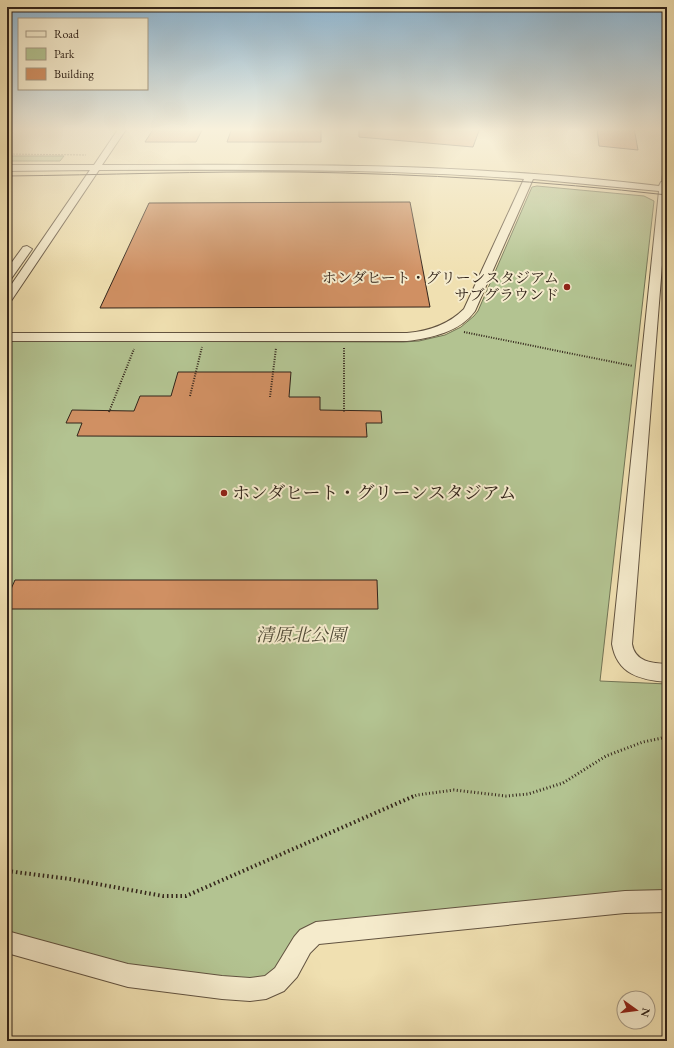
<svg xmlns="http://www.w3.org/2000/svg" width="674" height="1048" font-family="'EB Garamond','Noto Serif JP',serif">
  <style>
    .green { fill: #b3c391; stroke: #727456 }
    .building { fill: #d09063; stroke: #32241a }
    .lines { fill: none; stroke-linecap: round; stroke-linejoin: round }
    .service-casing { stroke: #625340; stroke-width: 2 }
    .minor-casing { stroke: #625340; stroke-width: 2 }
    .tertiary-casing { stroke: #625340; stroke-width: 2 }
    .path-far3 { stroke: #32241a; stroke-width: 1; stroke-dasharray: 0.5 1; stroke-linecap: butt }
    .path-far2 { stroke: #32241a; stroke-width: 2; stroke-dasharray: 1 1.5; stroke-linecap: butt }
    .path-far1 { stroke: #32241a; stroke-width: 3; stroke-dasharray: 1 2.5; stroke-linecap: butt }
    .path { stroke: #32241a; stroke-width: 4; stroke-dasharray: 1.5 3; stroke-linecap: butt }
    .service { fill: #f5ebcc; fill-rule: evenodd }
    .minor { fill: #f5ebcc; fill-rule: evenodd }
    .tertiary { fill: #f5ebcc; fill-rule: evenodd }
    .tram { stroke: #32241a; stroke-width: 1 }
    .poi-dot { fill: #8f2418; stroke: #f5ebcc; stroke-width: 1.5 }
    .labels { text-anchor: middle; stroke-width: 4; stroke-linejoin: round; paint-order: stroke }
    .far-poi-label { font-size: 15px; fill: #32241a; stroke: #f5ebcc; text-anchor: end }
    .poi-label { font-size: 18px; fill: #32241a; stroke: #f5ebcc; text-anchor: start }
    .park-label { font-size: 18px; font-style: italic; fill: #524c38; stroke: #f5ebcc }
  </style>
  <rect width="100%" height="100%" fill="#f0e0b1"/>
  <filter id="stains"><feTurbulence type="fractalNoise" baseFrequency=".005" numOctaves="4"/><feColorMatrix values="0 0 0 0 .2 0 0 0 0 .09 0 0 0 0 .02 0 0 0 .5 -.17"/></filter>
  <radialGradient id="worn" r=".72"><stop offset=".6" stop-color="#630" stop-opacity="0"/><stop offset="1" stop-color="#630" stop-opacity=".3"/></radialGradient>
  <g class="green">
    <polygon points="7,156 64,156 60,161 7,161"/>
    <polygon points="537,186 644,196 654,201 600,681 667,684 667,895 310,930 272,974 257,982 120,967 7,935 7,341 403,342 419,341 445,335 461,327 474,316 478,311 532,187"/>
  </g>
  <g class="building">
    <polygon points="154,128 203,128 196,142 145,142"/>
    <polygon points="232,128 321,128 321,142 227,142"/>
    <polygon points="359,128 480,128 473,147 359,137"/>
    <polygon points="597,128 634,128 638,150 599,146"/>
    <polygon points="410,202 430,307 100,308 149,203"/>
    <polygon points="178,372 291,372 289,397 320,397 320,410 381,411 382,423 366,423 367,437 77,436 82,423 66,423 72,410 134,411 140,396 171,396"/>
    <polygon points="15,580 377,580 378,609 7,609 7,598"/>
  </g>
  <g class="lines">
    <defs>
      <polygon id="service" points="663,174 666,175 666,184 664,185 662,184"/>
      <polygon id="minor" points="667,890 667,912 625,913 319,944 310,953 297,977 284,991 266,999 250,1001 222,999 128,987 7,953 7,931 128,964 222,976 250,978 265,976 275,968 294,937 300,930 316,922 625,891"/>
      <g id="tertiary">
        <path d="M119 128H127L102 165C236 165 370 163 503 172 555 175 607 180 659 186L661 182H667V202L632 644C635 662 652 663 667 664V682C640 680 617 674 612 644L659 191 533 179 475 311C460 332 431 338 407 341H7V333H407C429 331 448 325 464 309L524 179C383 168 240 170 99 170L11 301 7 302V291L90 170 7 171V165H94Z"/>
        <polygon points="27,246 32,249 11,279 7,280 7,269 23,247"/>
      </g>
    </defs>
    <use href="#service" class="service-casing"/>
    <use href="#minor" class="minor-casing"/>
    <use href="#tertiary" class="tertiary-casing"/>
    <polyline class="path-far3" points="7,154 86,155"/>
    <g class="path-far2">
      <polyline points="464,332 633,366"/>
      <polyline points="344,348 344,412"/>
      <polyline points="190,396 202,347"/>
      <polyline points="270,397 276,348"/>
      <polyline points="109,412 134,349"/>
    </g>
    <polyline class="path-far1" points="412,797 417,795 454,790 506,796 528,794 563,783 606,756 643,742 667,737"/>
    <polyline class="path" points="7,871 70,879 163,896 186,896 414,796"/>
    <use href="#service" class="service"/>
    <use href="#minor" class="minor"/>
    <use href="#tertiary" class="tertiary"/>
    <path class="tram" d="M7 176C104 175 202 171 299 172 422 174 545 181 667 195"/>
  </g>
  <linearGradient id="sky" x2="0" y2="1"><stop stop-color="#8bb6d5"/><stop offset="0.47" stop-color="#f8f1dc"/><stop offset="1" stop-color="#f8f1dc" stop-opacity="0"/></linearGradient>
  <rect width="674" height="275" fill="url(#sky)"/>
  <g class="poi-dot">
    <circle cx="567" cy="287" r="4"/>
    <circle cx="224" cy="493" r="4"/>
  </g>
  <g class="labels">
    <g class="far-poi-label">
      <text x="559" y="283">ホンダヒート・グリーンスタジアム<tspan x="559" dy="17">サブグラウンド</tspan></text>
    </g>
    <g class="poi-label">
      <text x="232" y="499">ホンダヒート・グリーンスタジアム</text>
    </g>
    <g class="park-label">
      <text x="301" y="641">清原北公園</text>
    </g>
  </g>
  <rect width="674" height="1048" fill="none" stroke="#f0e0b1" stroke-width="24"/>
  <rect x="8" y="8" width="658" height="1032" fill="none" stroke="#32241a" stroke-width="2"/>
  <rect x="12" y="12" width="650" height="1024" fill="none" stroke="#32241a"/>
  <rect x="18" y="18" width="130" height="72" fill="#f5ebcc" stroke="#a79b85"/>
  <rect x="26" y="31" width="20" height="6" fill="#f5ebcc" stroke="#a79b85"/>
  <text x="54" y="38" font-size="12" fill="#32241a">Road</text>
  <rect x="26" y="48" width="20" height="12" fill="#b3c391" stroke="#a79b85"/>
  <text x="54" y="58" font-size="12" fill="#32241a">Park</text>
  <rect x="26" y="68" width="20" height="12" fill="#d09063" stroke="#a79b85"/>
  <text x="54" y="78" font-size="12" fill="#32241a">Building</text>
  <g transform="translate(636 1010) rotate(104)"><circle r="19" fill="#f5ebcc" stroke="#a79b85"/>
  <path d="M0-3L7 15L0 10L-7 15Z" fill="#8f2418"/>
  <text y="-6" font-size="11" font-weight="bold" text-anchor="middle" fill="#32241a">N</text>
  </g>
  <rect width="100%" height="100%" filter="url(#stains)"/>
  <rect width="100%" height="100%" fill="url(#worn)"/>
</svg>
